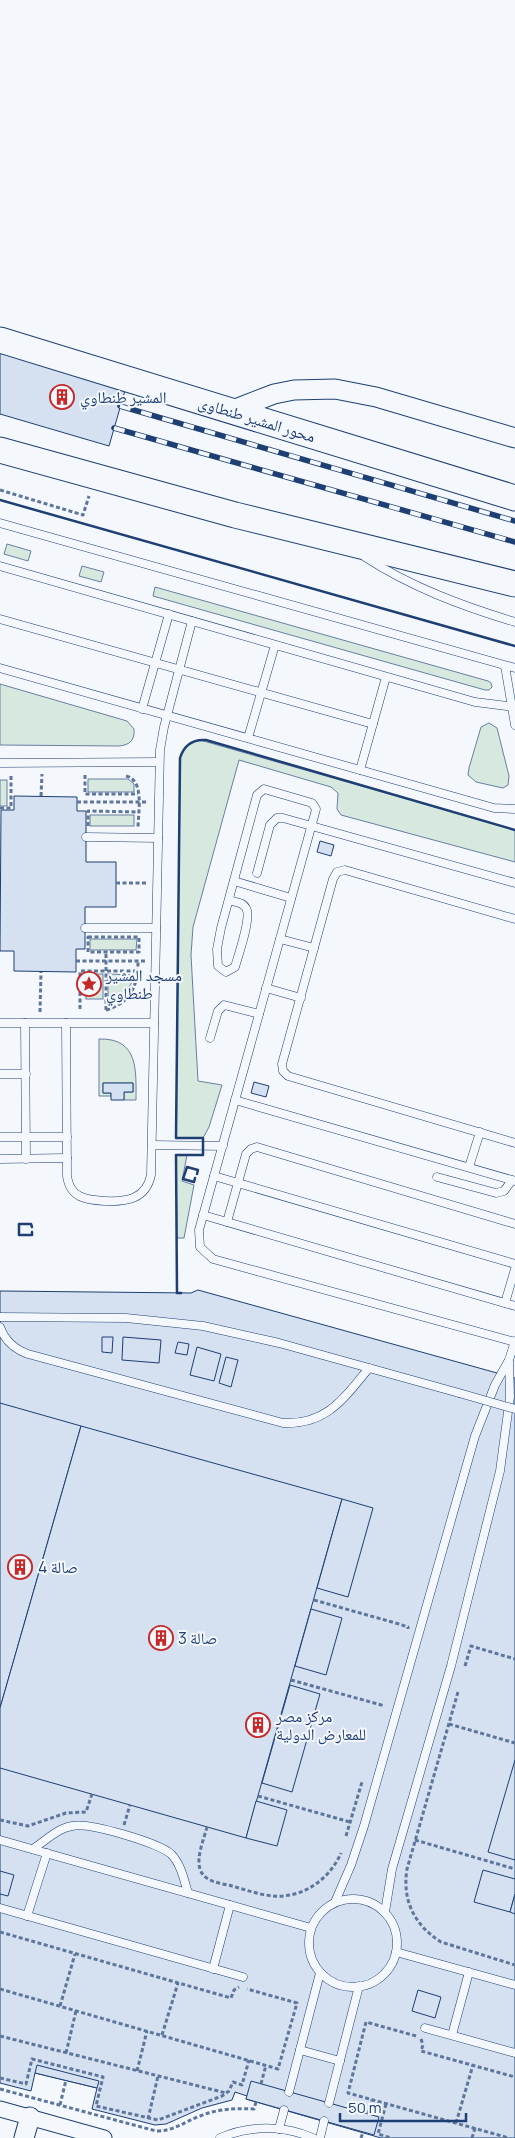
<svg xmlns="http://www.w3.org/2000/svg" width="515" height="2138" font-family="Manrope,'Noto Naskh Arabic',sans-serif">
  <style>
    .green { fill: #d7e8df; stroke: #687fa3 }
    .building { fill: #d5e0f0; stroke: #1d3f73 }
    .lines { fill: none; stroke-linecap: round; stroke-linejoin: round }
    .service-casing { stroke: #1d3f73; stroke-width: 9 }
    .minor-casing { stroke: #1d3f73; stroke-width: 17 }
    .tertiary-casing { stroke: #1d3f73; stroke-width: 21 }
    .trunk-casing { stroke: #1d3f73; stroke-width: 27 }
    .path { stroke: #5e769c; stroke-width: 3; stroke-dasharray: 4 2.5; stroke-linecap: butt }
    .service { stroke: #f4f7fb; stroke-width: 8 }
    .minor { stroke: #f4f7fb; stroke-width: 15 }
    .tertiary { stroke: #f4f7fb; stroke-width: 19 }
    .trunk { stroke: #f4f7fb; stroke-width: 25 }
    .rail-casing { stroke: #1d3f73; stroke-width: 5.5 }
    .rail { stroke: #f4f7fb; stroke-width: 4; stroke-dasharray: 11; stroke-linecap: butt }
    .service-bridge-casing { stroke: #1d3f73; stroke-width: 9; stroke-linecap: butt }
    .service-bridge { stroke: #f4f7fb; stroke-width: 8 }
    .wall { stroke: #1d3f73; stroke-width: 2.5 }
    .labels { text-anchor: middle; stroke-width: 4; stroke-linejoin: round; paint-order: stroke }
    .poi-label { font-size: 16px; fill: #1d3f73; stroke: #f4f7fb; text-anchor: start }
    .street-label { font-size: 16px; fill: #1d3f73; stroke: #f4f7fb }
  </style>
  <rect width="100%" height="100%" fill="#f4f7fb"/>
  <g class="green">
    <polygon points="7,544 31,551 28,561 4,554"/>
    <polygon points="82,566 104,572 101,582 79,576"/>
    <polygon points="155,587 488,681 491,683 492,687 489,690 485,690 153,596"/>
    <path d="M0 684 127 721 134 729C135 740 130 745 119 746L0 745Z"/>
    <polygon points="489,723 497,728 509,776 508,785 503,788 476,782 468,775 469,768 481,727"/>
    <path d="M200 740 515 830V862L341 815 337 809 338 793 331 787 239 760 193 927 191 955 198 1081 222 1085 209 1127 203 1138H176L180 758C183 747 189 742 200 740Z"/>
    <polygon points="88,779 128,779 134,784 134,792 88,792"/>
    <rect x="0" y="780" width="7" height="26"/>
    <rect x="90" y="815" width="44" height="11"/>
    <polygon points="90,939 137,939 136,950 90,950"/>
    <rect x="86" y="974" width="17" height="25"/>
    <path d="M108 974 134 975C131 989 123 996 108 999Z"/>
    <path d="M99 1039C139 1038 136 1071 136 1100H124V1092H133V1083H103V1093H111V1096H99Z"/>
    <polygon points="176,1155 187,1155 182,1181 194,1185 184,1238 177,1238"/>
  </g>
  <g class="building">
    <polygon points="0,350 126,387 109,446 0,414"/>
    <polygon points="14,796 77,797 77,811 86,811 86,862 116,862 116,907 85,907 85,949 76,949 76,972 14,971 14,951 0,951 1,810 14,810"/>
    <polygon points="320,841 334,845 331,856 317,852"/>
    <polygon points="254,1082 269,1086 266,1097 251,1093"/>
    <polygon points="103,1083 133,1083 133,1092 124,1092 124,1100 111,1100 111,1093 103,1093"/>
    <polygon points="198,1290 515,1378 515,2138 381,2138 246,2099 247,2096 235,2092 232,2100 202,2108 166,2124 155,2125 92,2109 97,2088 35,2073 31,2091 0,2083 0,1291 191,1293"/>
    <polygon points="102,1337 113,1337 112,1353 102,1352"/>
    <polygon points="123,1337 161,1340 159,1363 122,1360"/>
    <polygon points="178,1342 189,1344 187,1355 175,1353"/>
    <polygon points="197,1347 221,1354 214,1381 190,1375"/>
    <polygon points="226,1357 238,1360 231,1387 219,1383"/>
    <polygon points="0,1403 81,1426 0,1708"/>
    <polygon points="81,1426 342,1499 246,1838 0,1768 0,1708"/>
    <polygon points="342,1499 373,1508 348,1597 317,1588"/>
    <polygon points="311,1609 342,1618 326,1675 295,1666"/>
    <polygon points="290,1685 320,1694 292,1792 262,1783"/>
    <polygon points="515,1760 515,1860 488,1852"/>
    <polygon points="256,1801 287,1810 277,1846 246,1838"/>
    <polygon points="483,1870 515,1879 515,1894 510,1912 474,1902"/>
    <polygon points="0,1871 14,1875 8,1896 0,1894"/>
    <polygon points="515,1894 515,1914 510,1912"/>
    <polygon points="418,1990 441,1997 435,2018 412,2011"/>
    <polygon points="37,2065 99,2081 97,2088 35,2073"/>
    <polygon points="251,2081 379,2117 374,2135 246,2099"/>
  </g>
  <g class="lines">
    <defs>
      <g id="service">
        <polyline points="0,523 515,668"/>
        <path d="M365 557C411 587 462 606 515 622"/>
        <polyline points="0,566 475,702 515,707"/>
        <polyline points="0,619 373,724"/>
        <polyline points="505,666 515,725"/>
        <polyline points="0,668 494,808 515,809"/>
        <polyline points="142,709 169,614"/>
        <polyline points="248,738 275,645"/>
        <polyline points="0,763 159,762"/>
        <polyline points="360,770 386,677"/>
        <polyline points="86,837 158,838"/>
        <polyline points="257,873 270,825 277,818 283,818 515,883"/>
        <polyline points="234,881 291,898"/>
        <path d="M229 900C235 902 243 902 246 908 252 917 238 956 235 967L226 972 218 966 217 949 221 928 257 795 264 789 312 803 316 809 315 813 199 1230 200 1247 213 1259 515 1342"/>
        <polyline points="515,919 345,870 337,872 333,879 282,1064 283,1071 288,1076 515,1143"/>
        <polyline points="85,928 156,928"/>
        <polyline points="280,939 314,948"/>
        <polyline points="266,988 301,998"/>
        <polyline points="0,1023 154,1023"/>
        <polyline points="25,1023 26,1159"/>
        <path d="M66 1023 67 1176C70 1198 86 1200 105 1201 127 1202 146 1199 151 1175L160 750 164 727 192 621"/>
        <polyline points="210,1038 218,1011 224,1005 259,1014"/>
        <polyline points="0,1074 26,1074"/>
        <polyline points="235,1100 515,1181"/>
        <polyline points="0,1137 67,1137"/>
        <polyline points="152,1145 223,1146"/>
        <polyline points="0,1159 67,1158"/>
        <polyline points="469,1167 480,1132"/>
        <polyline points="214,1176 515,1264"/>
        <polyline points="437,1177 496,1193 504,1191 512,1180"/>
        <polyline points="203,1215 515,1306"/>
        <polyline points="227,1222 246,1154 251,1149 257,1147 515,1224"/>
        <polyline points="505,1303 515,1269"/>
        <polyline points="0,1317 126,1318 203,1326 279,1343 459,1393"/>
        <path d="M0 1327C5 1341 14 1349 28 1354L283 1423C327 1425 344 1398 369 1368"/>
        <polyline points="0,1840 311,1928"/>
        <path d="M33 1849C45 1841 58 1828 72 1826 89 1822 159 1843 171 1854 181 1864 184 1880 188 1893"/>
        <circle cx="353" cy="1943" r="44"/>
        <polyline points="335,1902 351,1865 364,1826 475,1436 495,1385 509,1360 515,1341"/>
        <polyline points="0,1908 243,1977"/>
        <polyline points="385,1912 392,1869 451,1666 500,1471 510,1397 509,1360"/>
        <polyline points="27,1916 47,1853"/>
        <polyline points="396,1952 515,1985"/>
        <polyline points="213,1969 230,1905"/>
        <polyline points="425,2028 515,2053"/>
        <polyline points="452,2035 469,1972"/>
        <polyline points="300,2050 340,2061"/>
        <polyline points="289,2092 320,1973"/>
        <polyline points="329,2103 359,1986"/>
        <polyline points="279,2129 284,2110"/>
        <path d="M220 2138C249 2125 284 2125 313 2138"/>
        <polyline points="320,2138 324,2121"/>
      </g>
      <polyline id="minor" points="0,2109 104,2138"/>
      <g id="tertiary">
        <polyline points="230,411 274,394 294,390 335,389 376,397 515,438"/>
        <polyline points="24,2138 30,2117"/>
      </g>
      <g id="trunk">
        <polyline points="0,340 515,498"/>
        <polyline points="0,450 235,515 515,584"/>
      </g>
    </defs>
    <use href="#service" class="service-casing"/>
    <use href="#minor" class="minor-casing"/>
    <use href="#tertiary" class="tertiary-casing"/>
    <use href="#trunk" class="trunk-casing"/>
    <g class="path">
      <polyline points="0,490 83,515 89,496"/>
      <polyline points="85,775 85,794 138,794"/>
      <path d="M126 776C145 780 138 813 138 828"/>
      <polyline points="41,796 42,774"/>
      <polyline points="77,802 147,802"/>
      <polyline points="0,808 11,808 11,775"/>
      <polyline points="88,826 88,811 138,812"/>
      <polyline points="116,883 147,883"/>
      <rect x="88" y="937" width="51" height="15"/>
      <polyline points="76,961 145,961"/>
      <polyline points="80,1009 80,971 138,971"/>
      <path d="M106 1010C131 1003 138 985 138 961"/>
      <polyline points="106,1010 106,952"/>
      <polyline points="40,1012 41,972"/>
      <polyline points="314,1600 399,1624 408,1627 408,1629"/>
      <polyline points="465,1666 471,1646 515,1659"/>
      <polyline points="291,1680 385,1706"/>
      <path d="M458 1692 407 1869C402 1900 414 1925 441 1942L515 1965"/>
      <polyline points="449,1724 515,1743"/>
      <polyline points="258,1796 350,1822"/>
      <polyline points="0,1820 28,1826 66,1813 86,1812 92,1794"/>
      <polyline points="124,1825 130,1805"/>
      <path d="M207 1827C204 1839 196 1857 200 1869 204 1882 220 1883 232 1886 243 1889 254 1893 266 1895 297 1901 328 1883 341 1853"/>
      <polyline points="346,1836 362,1782"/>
      <polyline points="415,1840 515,1869"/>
      <polyline points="0,1932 231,1998 234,1990 239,1987"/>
      <polyline points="0,1989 278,2069 297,2003 247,1989"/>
      <polyline points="60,2006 75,1954"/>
      <polyline points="162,2035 178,1983"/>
      <polyline points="0,2036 226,2093"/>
      <polyline points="416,2036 366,2022 348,2093 509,2138"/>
      <polyline points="421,2039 423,2045 421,2051 515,2077"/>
      <polyline points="66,2053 76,2011"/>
      <polyline points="137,2071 147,2031"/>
      <polyline points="0,2078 26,2084 32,2059 103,2077 96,2106 158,2120 222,2096 229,2091 233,2082 242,2085 249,2060"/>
      <polyline points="261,2084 266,2065"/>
      <path d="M0 2089 156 2131C174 2131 184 2122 200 2116 217 2109 235 2108 254 2109L256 2102"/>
      <polyline points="386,2104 378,2134 391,2138"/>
      <polyline points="60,2105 66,2080"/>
      <polyline points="368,2114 372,2100"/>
      <polyline points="148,2119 158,2076"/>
      <polyline points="456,2123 473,2065"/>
      <polyline points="361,2138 363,2132"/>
      <polyline points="472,2138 475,2128"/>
    </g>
    <use href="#service" class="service"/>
    <use href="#minor" class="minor"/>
    <use href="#tertiary" class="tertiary"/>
    <use href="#trunk" class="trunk"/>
    <defs>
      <g id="rail">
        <polyline points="120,406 515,521"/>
        <polyline points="114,428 515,542"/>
      </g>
    </defs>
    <use href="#rail" class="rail-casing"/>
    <use href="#rail" class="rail"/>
    <defs>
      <polyline id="service-bridge" points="459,1393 515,1409"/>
    </defs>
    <use href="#service-bridge" class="service-bridge-casing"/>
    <use href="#service-bridge" class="service-bridge"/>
    <g class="wall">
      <polyline points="0,500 515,646"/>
      <polyline points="195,1178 194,1182 183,1179 187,1167 198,1170 197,1174"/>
      <polyline points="32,1227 31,1224 19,1224 19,1235 32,1235 32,1232"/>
      <path d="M181 1293H177L176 1155H203V1138H176L180 758C184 745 193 739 206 740L515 830"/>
    </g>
  </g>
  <defs>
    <symbol id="building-ring" viewBox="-11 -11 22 22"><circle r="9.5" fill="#f4f7fb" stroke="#c62828" stroke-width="1.5"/><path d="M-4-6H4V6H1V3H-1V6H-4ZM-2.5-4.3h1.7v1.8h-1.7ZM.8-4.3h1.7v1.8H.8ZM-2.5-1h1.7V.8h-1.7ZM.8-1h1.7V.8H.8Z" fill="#c62828"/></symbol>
    <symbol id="sight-ring" viewBox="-11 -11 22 22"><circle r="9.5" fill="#f4f7fb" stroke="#c62828" stroke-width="1.5"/><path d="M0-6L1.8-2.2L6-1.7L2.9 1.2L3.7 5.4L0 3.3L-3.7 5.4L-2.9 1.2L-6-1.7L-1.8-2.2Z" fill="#c62828"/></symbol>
  </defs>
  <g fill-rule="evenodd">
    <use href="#building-ring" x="48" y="383" width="28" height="28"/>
    <use href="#sight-ring" x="75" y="970" width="28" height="28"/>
    <use href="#building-ring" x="6" y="1553" width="28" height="28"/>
    <use href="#building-ring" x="147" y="1624" width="28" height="28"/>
    <use href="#building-ring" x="244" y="1711" width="28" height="28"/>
  </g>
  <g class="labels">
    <g class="poi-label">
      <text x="80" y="403">المشير طنطاوي</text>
      <text x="106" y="981">مسجد المشير<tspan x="106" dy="18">طنطاوي</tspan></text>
      <text x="38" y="1573">صالة 4</text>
      <text x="178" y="1644">صالة 3</text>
      <text x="276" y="1722">مركز مصر<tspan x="276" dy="18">للمعارض الدولية</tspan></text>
    </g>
    <g class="street-label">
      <text transform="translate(257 419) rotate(17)" y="6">محور المشير طنطاوى</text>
    </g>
  </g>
  <path d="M340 2113v8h126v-8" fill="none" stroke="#1d3f73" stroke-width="2.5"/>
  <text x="348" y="2113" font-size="15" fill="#1d3f73" stroke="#f4f7fb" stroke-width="4" paint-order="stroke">50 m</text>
</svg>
